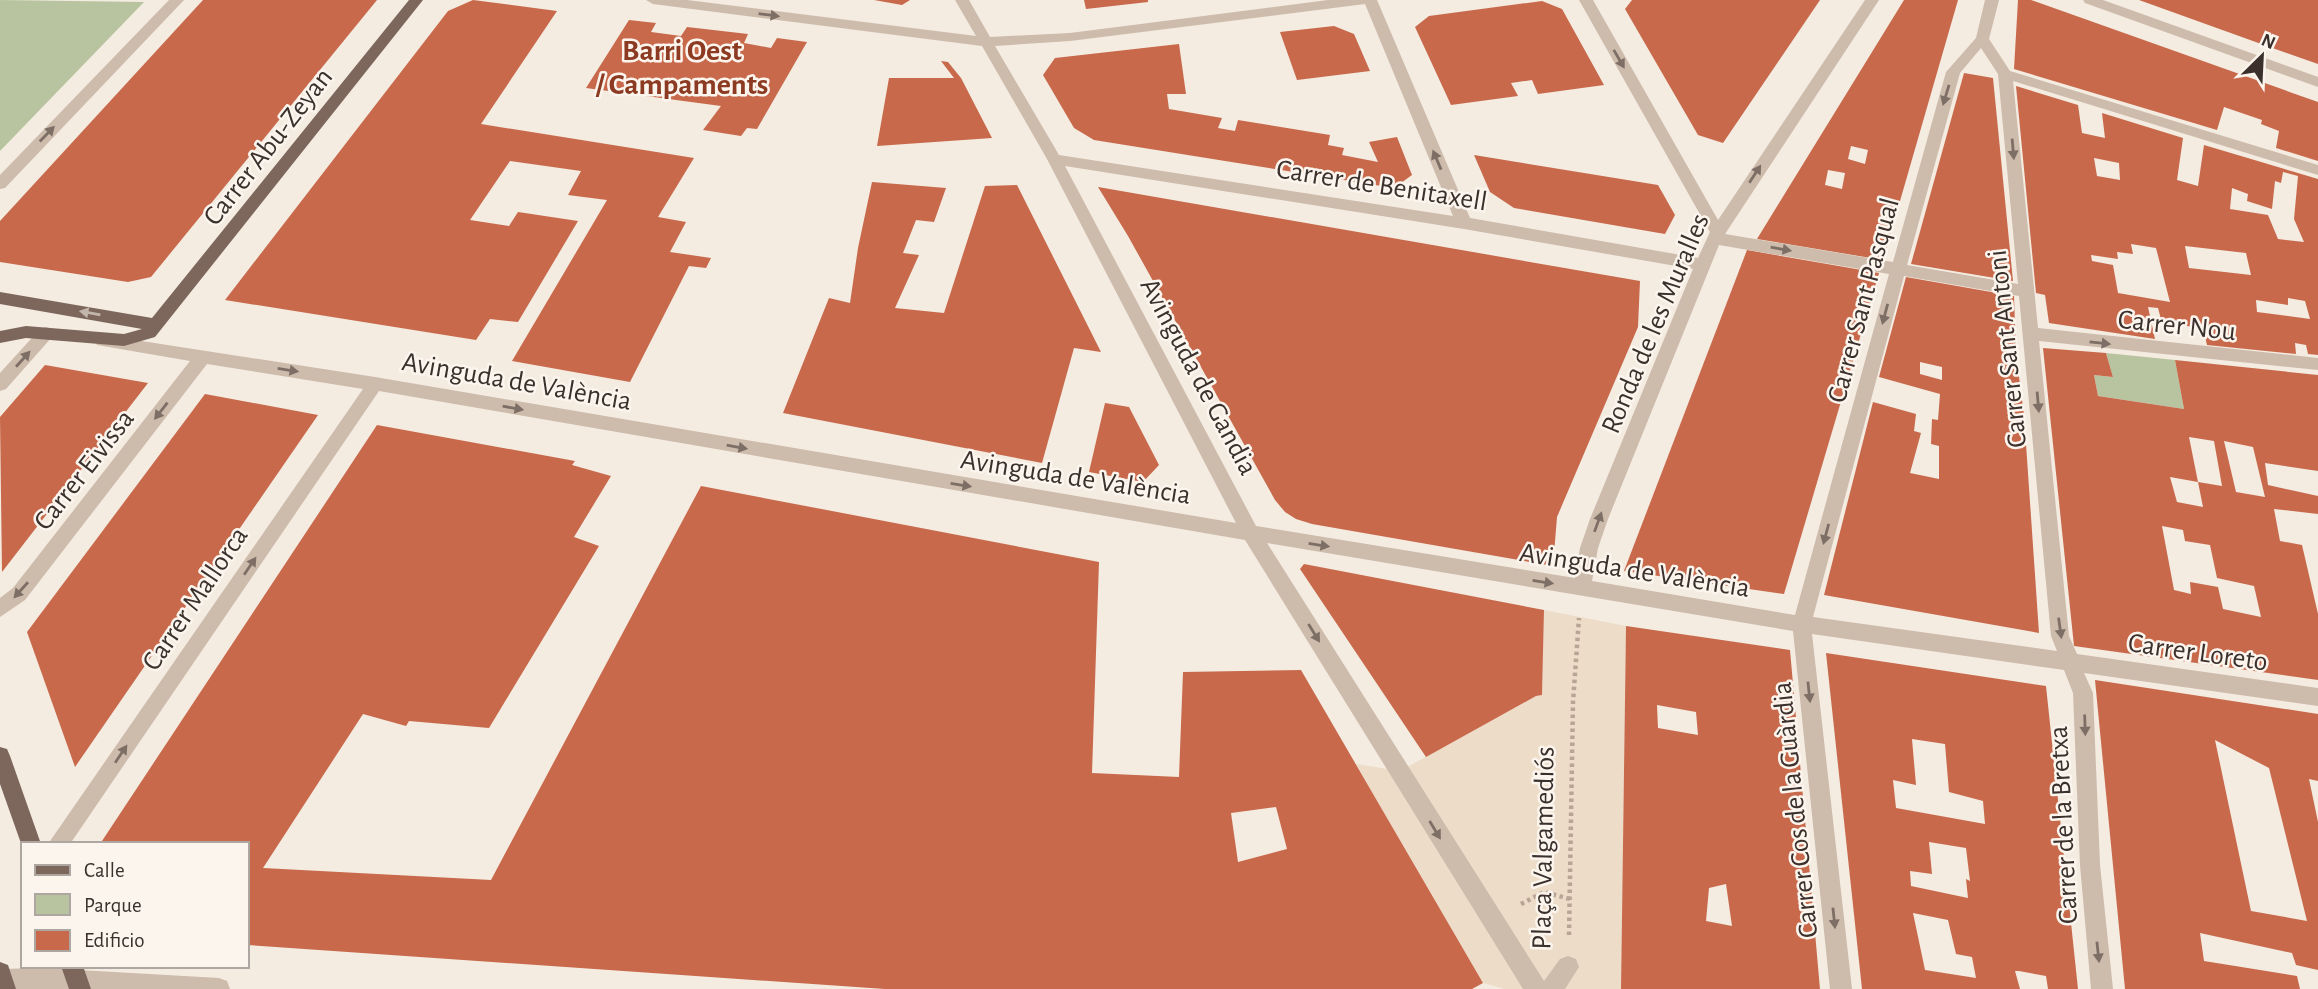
<svg xmlns="http://www.w3.org/2000/svg" width="2318" height="989" font-family="'Alegreya Sans',sans-serif">
  <style>
    .green { fill: #b8c4a0 }
    .plaza { fill: #ecdcc8 }
    .building { fill: #c8694b; fill-rule: evenodd }
    .lines { fill: none; stroke-linecap: round; stroke-linejoin: round }
    .path { stroke: #b9a596; stroke-width: 4.5; stroke-dasharray: 3.5 3.5; stroke-linecap: butt }
    .minor { fill: #cdbbac; fill-rule: evenodd }
    .major { fill: #7d675c; fill-rule: evenodd }
    .oneway { fill: #7d6f65 }
    .oneway2 { fill: #c2b5ac }
    .labels { text-anchor: middle; stroke-width: 5; stroke-linejoin: round; paint-order: stroke }
    .street-label { font-size: 28px; fill: #3b302b; stroke: #fbf5ee }
    .far-district-label { font-size: 30px; font-weight: bold; fill: #8c3b22; stroke: #fbf5ee }
  </style>
  <rect width="100%" height="100%" fill="#f4ebe1"/>
  <g class="green">
    <polygon points="0,0 144,2 0,151"/>
    <polygon points="2106,353 2175,360 2184,409 2098,396 2094,375 2113,377"/>
  </g>
  <polygon class="plaza" points="1544,610 1626,626 1621,989 1505,989 1483,983 1356,764 1400,771 1536,696 1542,695"/>
  <g class="building">
    <polygon points="203,0 377,0 151,277 128,282 0,262 0,221"/>
    <polygon points="473,0 557,11 481,124 694,158 658,217 686,222 670,252 711,258 706,268 689,266 630,382 512,361 607,200 568,195 581,171 510,161 470,220 509,226 518,212 578,221 518,322 490,319 476,340 225,300 448,11"/>
    <polygon points="874,0 910,0 902,5"/>
    <polygon points="1084,0 1148,0 1148,2 1086,9"/>
    <polygon points="1632,0 1820,0 1723,143 1698,135 1625,9"/>
    <path d="M1904 0H1958L1883 260 1757 239ZM1851 146 1868 150 1865 164 1848 159ZM1828 170 1845 173 1842 189 1825 185Z"/>
    <polygon points="2018,0 2031,0 2318,102 2318,161 2276,148 2279,131 2261,124 2262,120 2224,107 2217,130 2014,69"/>
    <polygon points="2139,0 2318,0 2318,64 2264,45"/>
    <polygon points="1542,1 1562,9 1604,85 1538,94 1532,80 1511,83 1518,96 1451,105 1415,27 1429,16"/>
    <polygon points="629,20 656,23 651,32 681,36 687,27 748,34 744,43 771,48 777,38 807,42 757,129 747,128 741,136 703,130 721,106 586,88"/>
    <polygon points="1334,26 1354,34 1370,71 1297,80 1280,32"/>
    <polygon points="1179,44 1186,94 1167,94 1169,109 1222,118 1218,128 1235,131 1238,120 1330,135 1328,145 1344,148 1342,155 1378,162 1369,142 1397,137 1412,175 1394,188 1094,140 1074,128 1043,75 1055,58"/>
    <polygon points="941,61 948,62 961,78 992,138 877,146 889,78 954,78"/>
    <polygon points="1964,73 1993,78 2013,281 1911,264"/>
    <path d="M2016 86 2078 105 2082 133 2105 138 2102 113 2183 138 2177 180 2198 186 2204 145 2318 179V355L2308 354 2306 345 2295 343 2296 354 2207 345 2203 328 2162 323 2158 308 2148 307 2155 339 2049 323 2045 295 2036 293ZM2094 158 2119 163 2120 180 2097 176ZM2283 172 2298 176 2294 219 2304 242 2278 239 2268 215 2230 209 2232 188 2248 194 2247 201 2272 209 2275 181 2281 183ZM2131 244 2156 248 2170 302 2118 293 2113 265 2092 261 2091 255 2118 259 2117 252 2133 254ZM2185 246 2246 253 2251 275 2189 268ZM2288 298 2305 301 2310 319 2257 312 2256 300 2288 305Z"/>
    <polygon points="1474,155 1658,185 1675,215 1665,234 1514,208 1490,192"/>
    <polygon points="872,182 946,188 934,222 916,220 903,253 919,255 895,308 944,313 985,186 1017,185 1101,352 1074,348 1042,463 783,413 829,298 850,303 858,248"/>
    <polygon points="1098,187 1640,281 1638,327 1557,517 1553,566 1312,524 1296,519 1285,512 1275,500 1128,236"/>
    <polygon points="1747,250 1879,273 1784,594 1624,571"/>
    <path d="M1906 277 2014 296 2016 354 2024 415 2039 633 1824 595 1873 402 1916 414 1914 431 1921 433 1910 473 1939 479V446L1931 444 1932 419 1938 420 1940 394 1879 377ZM1920 362 1942 367V380L1920 374Z"/>
    <path d="M2043 348 2106 353 2113 377 2094 375 2098 396 2184 409 2175 360 2318 375V471L2265 463 2268 485 2318 496V514L2274 509 2280 541 2302 545 2318 614V680L2074 646ZM2189 437 2214 441 2222 486 2198 482 2203 507 2177 502 2170 477 2198 482ZM2224 441 2253 447 2265 497 2236 492ZM2162 526 2183 530 2185 541 2210 545 2217 578 2254 586 2261 617 2223 609 2218 587 2190 582 2191 594 2174 590Z"/>
    <polygon points="45,365 148,383 2,572 0,417"/>
    <polygon points="205,394 318,415 75,767 27,632"/>
    <polygon points="1105,403 1129,407 1159,465 1143,482 1089,472"/>
    <path d="M377 425 575 461 572 465 611 476 574 537 599 546 489 728 409 721 406 726 363 714 263 868 491 880 701 486 1099 562 1092 773 1179 777 1183 672 1301 670 1483 983 1472 989H885L247 945V844H100ZM1276 807 1287 849 1238 862 1231 813Z"/>
    <polygon points="1304,564 1544,610 1542,695 1536,696 1426,757 1300,569"/>
    <path d="M1626 626 1790 650 1820 989H1621ZM1657 705 1696 712 1698 735 1658 728ZM1726 884 1732 926 1706 921 1709 888Z"/>
    <path d="M1826 653 2046 686 2078 989H2048L2046 976 2019 971H2015L2020 989H1862ZM1912 739 1945 744 1949 792 1983 801 1985 824 1896 808 1893 780 1916 785ZM1929 842 1966 848 1970 881 1966 879 1968 898 1911 886 1910 871 1932 874ZM1913 913 1948 920 1956 954 1972 957 1976 978 1925 970Z"/>
    <path d="M2095 680 2318 714V781L2309 779 2318 822V970L2296 965 2292 953 2200 933 2204 961 2297 976 2300 989H2125ZM2215 740 2269 768 2307 921 2251 911Z"/>
  </g>
  <g class="lines">
    <g class="path">
      <polyline points="1521,904 1544,892 1570,899"/>
      <polyline points="1569,935 1573,702 1579,618"/>
    </g>
    <g class="minor">
      <polygon points="169,0 184,0 5,188 0,189 0,175"/>
      <path d="M646 0H687L976 36 955 0H969L990 37 1070 33 1328 0H1377L1470 218 1698 258 1710 232 1579 0H1593L1718 220 1865 0H1879L1725 234 1893 262 1946 72 1976 38 1985 0H1999L1989 39 2010 71 2318 165V175L2013 81 2038 328 2318 358V370L2039 341 2069 636 2077 654 2318 688V706L2084 673 2093 693 2100 865 2113 989H2091L2080 865 2073 693 2064 670 1812 634 1852 989H1830L1793 631 1267 543 1544 981 1560 959 1568 956 1576 959 1579 967 1565 989H1523L1245 540 379 391 70 844H48L363 389 207 364 25 600 0 617V598L13 588 190 361 97 345 95 341 103 335 375 377 1236 523 1047 159 982 46 653 4ZM1365 4 1453 216 1059 155 995 46 1070 41ZM1981 48 1998 74 2018 284 1907 265 1960 73ZM1065 166 1464 229 1693 269 1590 519 1580 548 1575 578 1256 526ZM1719 245 1889 274 1795 615 1592 581 1598 548 1608 519ZM1904 276 2019 296 2051 636 2057 651 1813 617Z"/>
      <polygon points="2083,0 2103,0 2318,77 2318,87 2085,3"/>
      <polygon points="46,327 52,329 54,333 52,337 6,389 0,391 0,373 40,329"/>
      <polygon points="44,968 219,978 227,981 230,989 0,989 0,969"/>
    </g>
    <g class="major">
      <polygon points="409,0 423,0 155,337 124,346 26,338 0,343 0,331 26,326 124,334 142,329 0,304 0,292 152,318"/>
      <polygon points="0,747 7,749 10,756 41,844 23,844 23,849 0,784"/>
      <polygon points="0,962 8,965 16,989 0,989"/>
      <polygon points="61,966 83,966 91,989 69,989"/>
    </g>
  </g>
  <defs><path id="oneway-solid" d="M-6-.8H1V-3.2L6.5 0L1 3.2V.8H-6Z" transform="scale(1.75)"/></defs>
  <g class="oneway">
    <use href="#oneway-solid" transform="translate(769 15) rotate(7)"/>
    <use href="#oneway-solid" transform="translate(1619 59) rotate(60)"/>
    <use href="#oneway-solid" transform="translate(1946 95) rotate(107)"/>
    <use href="#oneway-solid" transform="translate(47 134) rotate(-46)"/>
    <use href="#oneway-solid" transform="translate(2013 149) rotate(85)"/>
    <use href="#oneway-solid" transform="translate(1437 160) rotate(-113)"/>
    <use href="#oneway-solid" transform="translate(1755 174) rotate(-57)"/>
    <use href="#oneway-solid" transform="translate(1781 249) rotate(10)"/>
    <use href="#oneway-solid" transform="translate(1885 314) rotate(105)"/>
    <use href="#oneway-solid" transform="translate(2100 343) rotate(6)"/>
    <use href="#oneway-solid" transform="translate(23 359) rotate(-48)"/>
    <use href="#oneway-solid" transform="translate(288 370) rotate(9)"/>
    <use href="#oneway-solid" transform="translate(2038 402) rotate(85)"/>
    <use href="#oneway-solid" transform="translate(513 408) rotate(10)"/>
    <use href="#oneway-solid" transform="translate(161 411) rotate(128)"/>
    <use href="#oneway-solid" transform="translate(737 447) rotate(10)"/>
    <use href="#oneway-solid" transform="translate(961 485) rotate(9)"/>
    <use href="#oneway-solid" transform="translate(1598 522) rotate(-70)"/>
    <use href="#oneway-solid" transform="translate(1826 534) rotate(105)"/>
    <use href="#oneway-solid" transform="translate(1319 545) rotate(9)"/>
    <use href="#oneway-solid" transform="translate(250 566) rotate(-56)"/>
    <use href="#oneway-solid" transform="translate(1543 582) rotate(9)"/>
    <use href="#oneway-solid" transform="translate(21 590) rotate(132)"/>
    <use href="#oneway-solid" transform="translate(2060 628) rotate(82)"/>
    <use href="#oneway-solid" transform="translate(1314 633) rotate(58)"/>
    <use href="#oneway-solid" transform="translate(1809 692) rotate(84)"/>
    <use href="#oneway-solid" transform="translate(2085 725) rotate(88)"/>
    <use href="#oneway-solid" transform="translate(121 754) rotate(-56)"/>
    <use href="#oneway-solid" transform="translate(1435 830) rotate(59)"/>
    <use href="#oneway-solid" transform="translate(1834 918) rotate(84)"/>
    <use href="#oneway-solid" transform="translate(2098 952) rotate(84)"/>
  </g>
  <use class="oneway2" href="#oneway-solid" transform="translate(90 313) rotate(-170)"/>
  <g class="labels">
    <g class="street-label">
      <text transform="translate(267 146) rotate(-52)" y="10">Carrer Abu-Zeyan</text>
      <text transform="translate(1382 184) rotate(9)" y="10">Carrer de Benitaxell</text>
      <text transform="translate(1862 300) rotate(-75)" y="10">Carrer Sant Pasqual</text>
      <text transform="translate(1654 323) rotate(-67)" y="10">Ronda de les Muralles</text>
      <text transform="translate(2177 324) rotate(6)" y="10">Carrer Nou</text>
      <text transform="translate(2006 349) rotate(-96)" y="10">Carrer Sant Antoni</text>
      <text transform="translate(1200 376) rotate(62)" y="10">Avinguda de Gandia</text>
      <text transform="translate(517 380) rotate(10)" y="10">Avinguda de València</text>
      <text transform="translate(83 469) rotate(-52)" y="10">Carrer Eivissa</text>
      <text transform="translate(1076 476) rotate(9)" y="10">Avinguda de València</text>
      <text transform="translate(1635 569) rotate(9)" y="10">Avinguda de València</text>
      <text transform="translate(194 598) rotate(-56)" y="10">Carrer Mallorca</text>
      <text transform="translate(2198 651) rotate(8)" y="10">Carrer Loreto</text>
      <text transform="translate(1794 810) rotate(-96)" y="10">Carrer Cos de la Guàrdia</text>
      <text transform="translate(2062 825) rotate(-93)" y="10">Carrer de la Bretxa</text>
      <text transform="translate(1542 848) rotate(-89)" y="10">Plaça Valgamediós</text>
    </g>
    <g class="far-district-label">
      <text x="682" y="60">Barri Oest<tspan x="682" dy="34">/ Campaments</tspan></text>
    </g>
  </g>
  <rect x="21" y="842" width="228" height="126" fill="#fbf5ee" stroke="#aea6a0" stroke-width="2"/>
  <rect x="35" y="865" width="35" height="10" fill="#7d675c" stroke="#aea6a0" stroke-width="2"/>
  <text x="84" y="877" font-size="21" fill="#3b302b">Calle</text>
  <rect x="35" y="894" width="35" height="21" fill="#b8c4a0" stroke="#aea6a0" stroke-width="2"/>
  <text x="84" y="912" font-size="21" fill="#3b302b">Parque</text>
  <rect x="35" y="930" width="35" height="21" fill="#c8694b" stroke="#aea6a0" stroke-width="2"/>
  <text x="84" y="947" font-size="21" fill="#3b302b">Edificio</text>
  <g transform="translate(2262 56) rotate(24)" stroke="#fbf5ee" stroke-width="5" paint-order="stroke">
  <path d="M0-5L12 26L0 18L-12 26Z" fill="#3b302b"/>
  <text y="-10" font-size="19" font-weight="bold" text-anchor="middle" fill="#3b302b">N</text>
  </g>
</svg>
